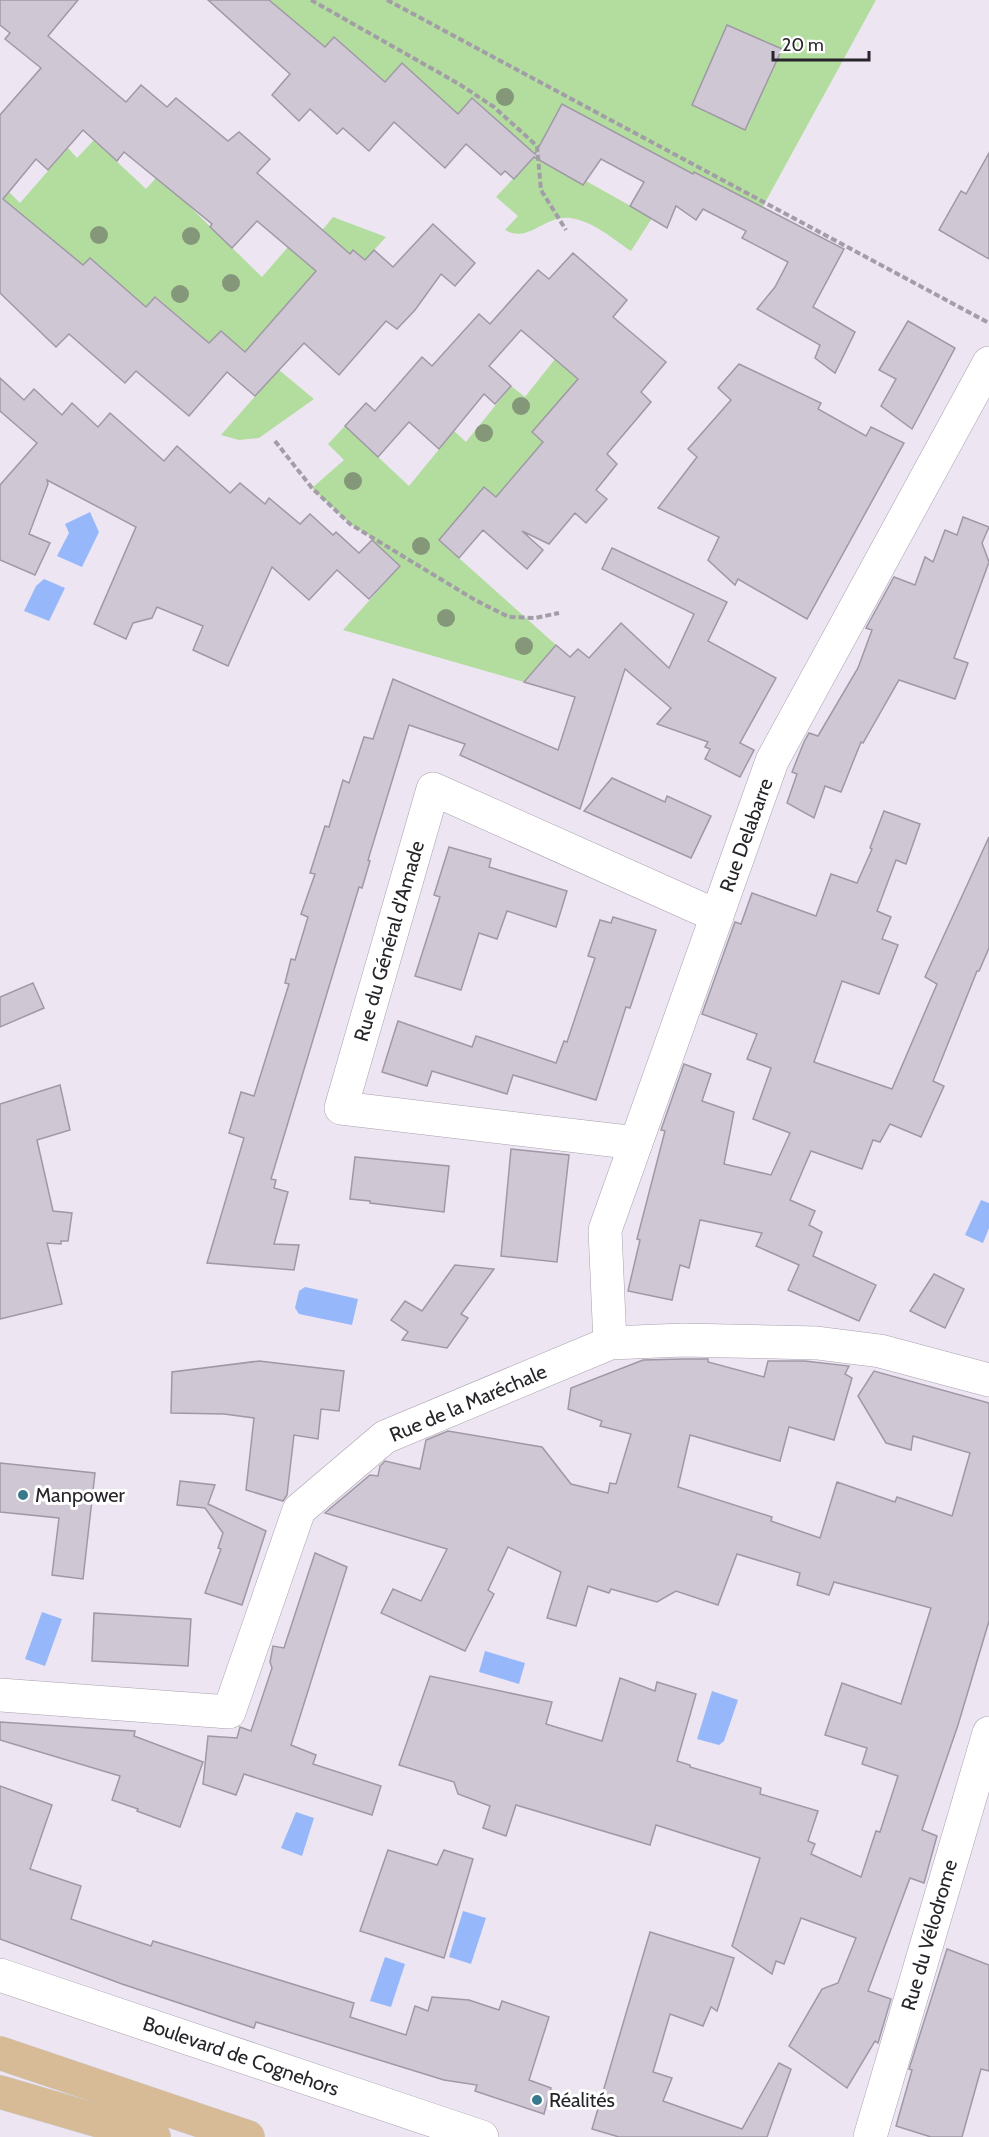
<svg xmlns="http://www.w3.org/2000/svg" width="989" height="2137" font-family="Cabin,sans-serif">
  <style>
    .green { fill: #b2dd9e }
    .water { fill: #96b8fb }
    .building { fill: #cfc8d4; stroke: #a098a5; stroke-width: 1.5; fill-rule: evenodd }
    .lines { fill: none; stroke-linecap: round; stroke-linejoin: round }
    .minor-casing { stroke: #a8a1ad; stroke-width: 34 }
    .major-casing { stroke: #cbcbcc; stroke-width: 34 }
    .path { stroke: #a39da7; stroke-width: 4; stroke-dasharray: 6 3; stroke-linecap: butt }
    .minor { stroke: #fff; stroke-width: 33 }
    .major { stroke: #d7bb97; stroke-width: 33 }
    .tree { fill: #849879 }
    .poi-dot { fill: #39798d; stroke: #fff; stroke-width: 2 }
    .labels { text-anchor: middle; stroke-width: 6; stroke-linejoin: round; paint-order: stroke }
    .street-label { font-size: 20px; fill: #28252a; stroke: #fff }
    .poi-label { font-size: 20px; fill: #28252a; stroke: #fff; text-anchor: start }
  </style>
  <rect width="100%" height="100%" fill="#ede5f2"/>
  <g class="green">
    <path d="M269 0H876L762 208 651 152 562 104 556 117 569 125 547 165 582 185 586 181 652 218 631 251C613 239 593 221 570 218 546 214 528 244 505 230L518 216 496 197 535 155 473 98 458 114 402 63 385 82 334 37 325 47Z"/>
    <polygon points="94,140 146,189 156,178 181,198 262,277 288,247 300,257 333,217 386,237 365,260 353,251 310,299 299,290 250,346 314,399 259,438 239,440 221,435 273,376 221,331 209,343 156,297 146,307 90,258 83,265 24,216 0,203 9,192 20,203 68,148 77,158"/>
    <polygon points="555,359 578,379 532,432 543,442 496,497 484,487 441,542 556,645 524,682 343,630 400,566 372,540 373,538 350,524 312,488 344,460 328,444 345,426 409,486 454,431 466,442 511,386 525,397"/>
  </g>
  <g class="water">
    <polygon points="90,512 99,532 82,567 57,556 69,533 65,524"/>
    <polygon points="44,579 65,588 49,621 24,611 36,586"/>
    <polygon points="981,1200 989,1203 989,1228 983,1243 965,1235"/>
    <polygon points="305,1287 358,1299 352,1325 299,1314 295,1308 299,1291"/>
    <polygon points="42,1612 62,1619 45,1666 25,1659"/>
    <polygon points="485,1651 525,1663 519,1684 479,1672"/>
    <polygon points="712,1691 738,1700 724,1741 719,1745 697,1739"/>
    <polygon points="296,1812 314,1818 302,1856 281,1848"/>
    <polygon points="463,1911 486,1918 471,1964 449,1957"/>
    <polygon points="385,1957 405,1964 391,2007 370,2001"/>
  </g>
  <g class="building">
    <path d="M0 0H78L48 36 126 102 141 85 167 107 176 98 228 141 239 132 270 159 257 173 350 254 353 250 365 260 374 250 393 267 433 224 475 263 455 286 441 274 415 310 397 329 386 321 339 375 304 343 255 396 227 372 189 416 136 371 125 383 69 334 56 347 0 293V115L41 68 5 39 10 33 0 25ZM83 130 117 161 124 152 212 224 210 227 232 248 257 221 316 271 245 352 221 331 209 343 155 297 146 307 90 258 83 265 3 199 36 159 48 170Z"/>
    <polygon points="208,0 269,0 325,47 334,37 385,82 402,63 458,114 472,98 535,154 562,104 693,174 694,172 844,249 813,307 855,332 835,373 815,358 820,345 757,309 775,287 788,262 742,238 746,231 703,209 696,220 676,206 667,228 630,206 644,182 601,159 583,185 534,157 514,179 505,171 501,175 466,144 445,168 394,122 369,151 343,128 337,134 310,109 299,121 272,95 290,74"/>
    <polygon points="727,25 782,49 745,130 692,105"/>
    <polygon points="989,153 989,259 939,230 961,191 966,194"/>
    <polygon points="573,253 627,300 613,317 666,362 641,392 651,402 607,454 617,464 596,490 607,499 586,523 575,513 549,544 522,531 543,550 527,569 483,530 459,558 439,540 484,487 496,497 543,442 532,432 578,379 521,330 489,366 511,386 495,404 484,394 439,449 409,422 378,457 345,426 366,403 375,411 422,357 432,366 479,314 490,324 538,270 549,279"/>
    <polygon points="908,321 955,348 912,429 881,406 896,379 879,370"/>
    <polygon points="739,364 821,403 818,409 866,436 871,427 904,443 807,619 738,579 735,585 708,560 719,537 658,508 697,457 688,449 731,400 718,388"/>
    <polygon points="0,378 24,400 34,389 62,415 72,403 98,427 110,413 164,461 177,446 230,493 240,483 265,504 269,498 300,524 310,514 333,535 336,532 359,553 372,540 400,566 369,599 337,570 309,600 272,567 228,666 193,650 203,626 157,607 152,618 133,623 126,639 94,624 136,527 47,480 48,484 29,534 50,543 35,575 0,560 0,485 37,443 0,411"/>
    <polygon points="963,517 989,527 982,543 989,562 954,658 968,663 955,699 899,680 863,743 861,742 841,792 825,786 814,818 787,803 797,774 792,772 804,742 809,733 818,736 858,668 872,630 866,628 894,577 915,585 925,557 933,562 945,530 957,535"/>
    <polygon points="612,548 727,602 708,641 776,678 740,743 754,750 740,777 705,759 710,749 705,747 708,742 657,724 671,708 625,669 580,809 460,755 465,744 409,725 368,860 370,861 362,888 359,887 271,1179 276,1180 274,1188 288,1192 274,1244 299,1245 294,1270 207,1263 244,1138 229,1133 241,1092 254,1096 289,984 285,983 291,959 295,960 308,917 301,914 315,874 310,873 325,826 329,827 343,780 349,783 364,737 373,739 393,679 558,750 575,697 524,682 556,645 570,657 578,649 589,658 621,623 669,668 694,614 602,569"/>
    <polygon points="612,778 665,802 667,796 711,816 691,858 584,811"/>
    <polygon points="884,811 920,824 906,864 896,860 877,911 891,917 882,939 898,945 879,994 842,981 814,1062 892,1089 937,984 925,977 989,837 989,948 979,971 977,971 933,1081 944,1086 921,1137 890,1124 880,1142 873,1140 862,1169 811,1151 790,1200 815,1211 809,1225 822,1232 813,1256 876,1285 859,1321 788,1290 799,1265 756,1246 762,1233 700,1220 689,1268 680,1265 672,1300 628,1291 640,1240 637,1239 665,1131 661,1130 684,1064 711,1074 702,1101 734,1112 724,1164 771,1175 790,1133 753,1119 771,1068 747,1059 757,1034 702,1014 735,922 741,924 752,893 816,916 831,874 857,883 872,849 870,848"/>
    <polygon points="449,847 491,859 489,867 567,891 556,927 507,911 497,939 479,933 461,990 415,976 440,897 434,895"/>
    <polygon points="613,917 656,930 630,1008 626,1007 596,1100 513,1075 507,1094 432,1071 427,1086 382,1072 398,1021 472,1047 476,1036 556,1063 564,1041 567,1042 595,958 588,956 600,920 611,923"/>
    <polygon points="33,983 44,1008 0,1027 0,997"/>
    <polygon points="60,1085 70,1130 37,1140 53,1211 72,1213 68,1241 61,1241 61,1244 47,1243 62,1304 0,1319 0,1104"/>
    <polygon points="511,1149 569,1155 557,1262 501,1256"/>
    <polygon points="355,1157 449,1166 444,1212 370,1203 370,1201 350,1199"/>
    <polygon points="455,1265 494,1269 461,1314 468,1318 447,1348 402,1340 408,1332 391,1320 405,1301 422,1311"/>
    <polygon points="934,1274 964,1289 945,1328 910,1311"/>
    <polygon points="683,1359 708,1359 708,1362 764,1377 768,1361 805,1361 849,1366 845,1374 852,1378 834,1440 789,1427 780,1461 690,1435 678,1487 772,1517 771,1521 820,1538 837,1482 895,1502 897,1497 952,1516 970,1453 913,1436 911,1450 886,1443 858,1396 874,1371 989,1403 989,1621 958,1725 922,1830 937,1836 924,1883 910,1878 868,1991 891,1999 878,2043 875,2041 847,2088 789,2046 822,1989 838,1983 856,1938 801,1918 784,1964 776,1961 772,1974 732,1946 760,1858 656,1825 650,1845 516,1805 506,1836 483,1828 490,1806 458,1794 454,1782 399,1765 430,1676 552,1702 546,1724 602,1741 620,1678 655,1691 657,1682 696,1694 677,1761 690,1765 690,1767 761,1788 760,1794 818,1811 808,1841 815,1844 811,1854 861,1877 876,1831 880,1832 898,1776 862,1764 867,1748 825,1735 842,1683 901,1704 931,1608 834,1582 829,1595 797,1585 800,1573 737,1554 718,1605 676,1591 657,1602 611,1589 609,1593 588,1586 576,1626 547,1618 561,1572 508,1547 488,1590 494,1594 465,1651 381,1613 393,1589 421,1601 447,1549 325,1513 370,1475 378,1476 380,1466 385,1461 420,1469 426,1440 448,1431 542,1447 571,1484 608,1493 610,1483 616,1484 631,1434 600,1426 602,1421 568,1409 571,1388 643,1360"/>
    <polygon points="259,1361 344,1371 339,1411 321,1409 318,1439 294,1435 287,1495 283,1501 246,1490 254,1418 224,1414 171,1413 172,1372"/>
    <polygon points="0,1463 95,1473 83,1579 52,1575 59,1518 0,1512"/>
    <polygon points="180,1481 215,1485 208,1504 266,1531 242,1605 205,1593 221,1549 218,1548 223,1533 205,1508 177,1505"/>
    <polygon points="315,1553 347,1567 291,1745 316,1755 313,1764 381,1786 372,1815 244,1774 236,1795 203,1784 208,1736 237,1738 240,1727 251,1731 272,1668 270,1662 273,1646 284,1648"/>
    <polygon points="94,1613 191,1619 188,1666 92,1661"/>
    <polygon points="0,1722 135,1731 134,1736 203,1762 180,1827 137,1811 138,1809 112,1800 120,1776 0,1740"/>
    <polygon points="0,1786 52,1805 30,1869 81,1886 71,1919 151,1946 153,1941 354,2003 350,2017 406,2035 415,2006 428,2011 432,1997 469,2000 499,2010 502,2001 549,2017 529,2080 551,2088 544,2114 475,2091 477,2085 444,2080 256,2022 254,2028 122,1984 0,1939"/>
    <polygon points="388,1850 437,1865 444,1850 473,1859 444,1958 360,1931"/>
    <polygon points="650,1932 734,1958 717,2011 711,2007 703,2026 670,2014 653,2072 672,2078 663,2101 742,2129 779,2063 791,2069 767,2137 619,2137 592,2129"/>
    <polygon points="947,1949 989,1965 989,2071 981,2069 962,2137 931,2137 896,2126 912,2070 909,2069"/>
  </g>
  <g class="lines">
    <defs>
      <g id="minor">
        <polyline points="636,1143 341,1108 433,789 717,916"/>
        <polyline points="610,1343 605,1230 772,761 989,363"/>
        <polyline points="0,1695 229,1712 299,1510 385,1437 610,1343 683,1340 817,1343 880,1351 989,1380"/>
        <polyline points="0,1975 482,2137"/>
        <polyline points="870,2137 989,1733"/>
      </g>
      <g id="major">
        <polyline points="0,2053 248,2137"/>
        <polyline points="0,2092 154,2137"/>
      </g>
    </defs>
    <use href="#minor" class="minor-casing"/>
    <use href="#major" class="major-casing"/>
    <g class="path">
      <polyline points="311,0 459,84 494,107 537,146 541,190 566,230"/>
      <polyline points="387,0 989,323"/>
      <polyline points="275,441 312,488 350,524 475,600 509,617 535,618 559,613"/>
    </g>
    <use href="#minor" class="minor"/>
    <use href="#major" class="major"/>
  </g>
  <g class="tree">
    <circle cx="505" cy="97" r="9"/>
    <circle cx="99" cy="235" r="9"/>
    <circle cx="191" cy="236" r="9"/>
    <circle cx="231" cy="283" r="9"/>
    <circle cx="180" cy="294" r="9"/>
    <circle cx="521" cy="406" r="9"/>
    <circle cx="484" cy="433" r="9"/>
    <circle cx="353" cy="481" r="9"/>
    <circle cx="421" cy="546" r="9"/>
    <circle cx="446" cy="618" r="9"/>
    <circle cx="524" cy="646" r="9"/>
  </g>
  <g class="poi-dot">
    <circle cx="23" cy="1495" r="6"/>
    <circle cx="537" cy="2100" r="6"/>
  </g>
  <g class="labels">
    <g class="street-label">
      <text transform="translate(746 835) rotate(-70)" y="7">Rue Delabarre</text>
      <text transform="translate(389 941) rotate(-74)" y="7">Rue du Général d'Amade</text>
      <text transform="translate(468 1403) rotate(-23)" y="7">Rue de la Maréchale</text>
      <text transform="translate(929 1935) rotate(-74)" y="7">Rue du Vélodrome</text>
      <text transform="translate(241 2056) rotate(19)" y="7">Boulevard de Cognehors</text>
    </g>
    <g class="poi-label">
      <text x="35" y="1502">Manpower</text>
      <text x="549" y="2107">Réalités</text>
    </g>
  </g>
  <path d="M773 51v9h96v-9" fill="none" stroke="#28252a" stroke-width="3"/>
  <text x="782" y="51" font-size="18" fill="#28252a" stroke="#ffffff" stroke-width="4.5" paint-order="stroke">20 m</text>
</svg>
